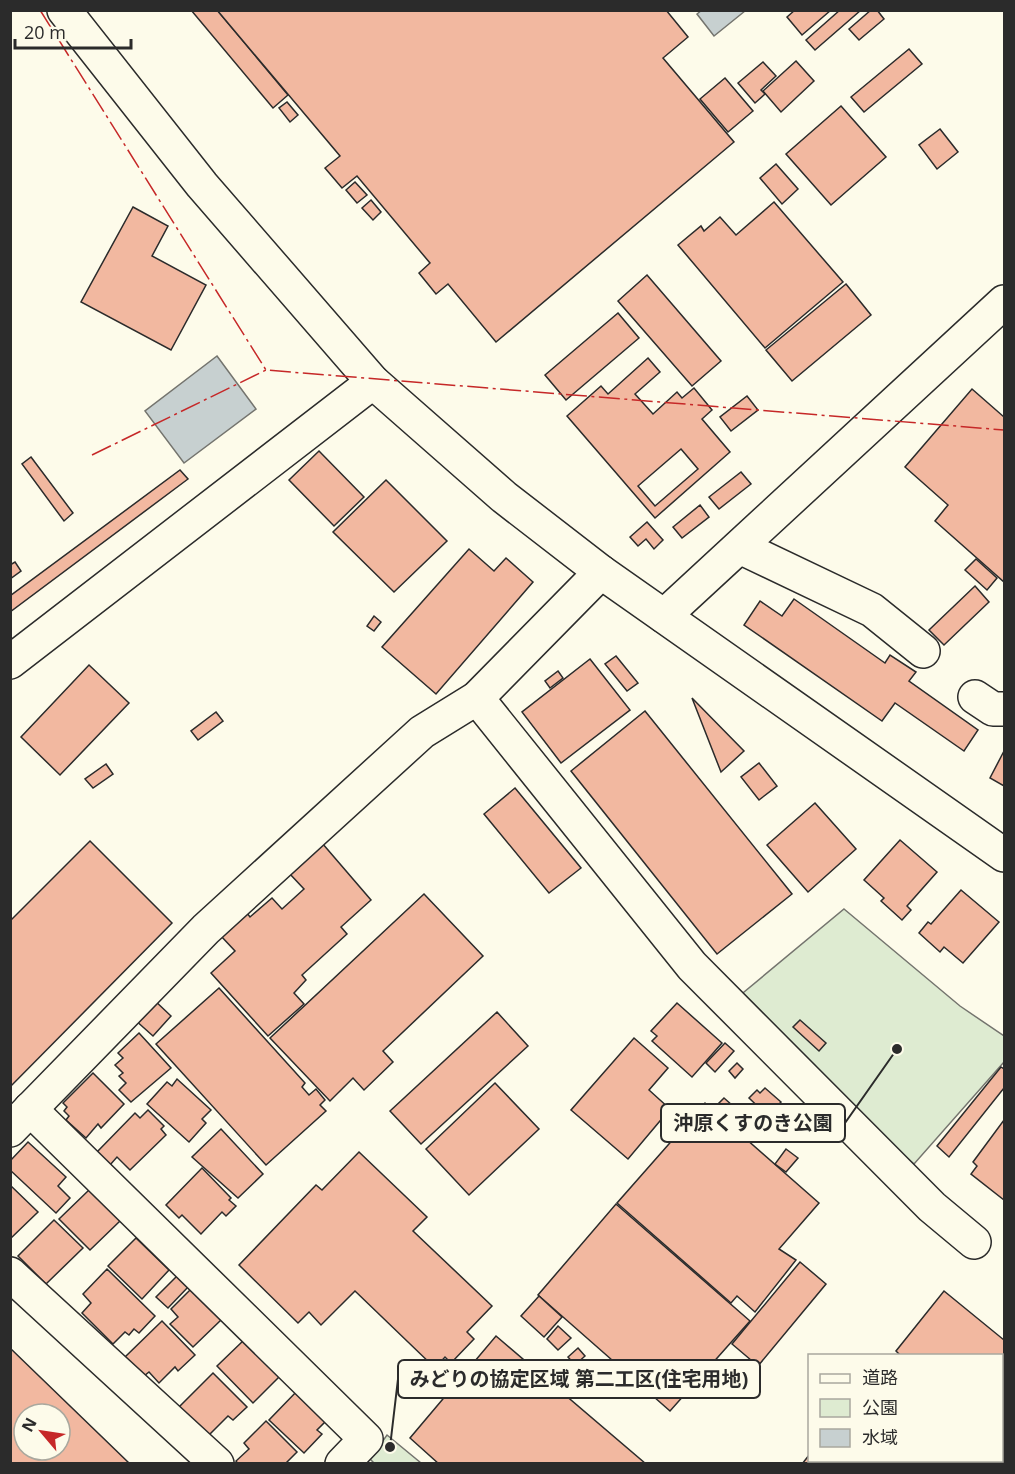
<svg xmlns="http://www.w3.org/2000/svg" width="1015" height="1474" font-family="'Open Sans','Noto Sans JP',sans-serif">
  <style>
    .green { fill: #deebd1; stroke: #74746e; stroke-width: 1.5 }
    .water { fill: #c7d0d0; stroke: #74746e; stroke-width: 1.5 }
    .building { fill: #f2b8a0; stroke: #2b2b2b; stroke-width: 1.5; fill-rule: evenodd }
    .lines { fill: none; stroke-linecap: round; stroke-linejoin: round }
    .minor-casing { stroke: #2b2b2b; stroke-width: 36 }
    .minor { stroke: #fdfbea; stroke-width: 33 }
    .power { stroke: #c62828; stroke-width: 1.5; stroke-dasharray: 21 4.5 3 4.5; stroke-linecap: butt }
    .leader { fill: none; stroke: #2b2b2b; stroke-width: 2 }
    .callout-dot { fill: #2b2b2b; stroke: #fdfbea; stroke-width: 2 }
    .callout { fill: #fdfbea; stroke: #2b2b2b; stroke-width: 2 }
    .callout-label { font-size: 20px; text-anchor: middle; font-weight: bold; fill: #2b2b2b }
  </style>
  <rect width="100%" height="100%" fill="#fdfbea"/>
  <g class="green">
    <polygon points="844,909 960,1006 1004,1036 1004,1062 914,1164 845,1105 738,997"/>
    <polygon points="387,1435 421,1463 374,1463 370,1459"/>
  </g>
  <g class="water">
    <polygon points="702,10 745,10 745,11 714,36 697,14"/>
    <polygon points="217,356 256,409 184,463 145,411"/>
  </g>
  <g class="building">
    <polygon points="191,10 217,10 288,95 273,108"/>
    <polygon points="217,10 666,10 688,37 663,58 734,142 496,342 448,284 436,294 419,273 430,263 357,176 342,188 325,168 340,156"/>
    <polygon points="795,10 831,10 802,35 787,17"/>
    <polygon points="840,10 861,10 815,50 806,40"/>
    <polygon points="871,10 877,10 884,19 859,40 849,29"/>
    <polygon points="909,49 922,64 864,112 851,97"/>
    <polygon points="796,61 814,81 781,112 763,91"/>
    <polygon points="763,62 776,76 761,90 765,94 755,103 738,83"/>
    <polygon points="725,78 753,111 728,132 700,99"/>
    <polygon points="287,102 298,115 290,122 279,108"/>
    <polygon points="841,106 886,157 831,205 786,154"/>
    <polygon points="940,129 958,152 937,169 919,145"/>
    <polygon points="776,164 798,189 782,204 760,178"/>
    <polygon points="355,182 367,195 357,203 346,190"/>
    <polygon points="371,200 381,212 373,220 362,208"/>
    <polygon points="774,202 843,282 765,348 678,245 701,226 704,231 720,217 736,235"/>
    <polygon points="133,207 168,226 152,256 206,285 171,350 81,302"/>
    <polygon points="647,275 721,361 692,386 618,301"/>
    <polygon points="846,284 871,315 792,381 766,350"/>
    <polygon points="618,313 639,338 566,400 545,375"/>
    <path d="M648 358 660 372 635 394 653 414 677 392 682 398 694 388 712 410 702 419 730 452 655 518 567 416 601 386 608 394ZM681 449 698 469 655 506 638 486Z"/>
    <polygon points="972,389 1004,417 1004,582 935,521 948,505 905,467"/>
    <polygon points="747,396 758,410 731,431 720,417"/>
    <polygon points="319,451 364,497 334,526 289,480"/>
    <polygon points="31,457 73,513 64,521 22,464"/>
    <polygon points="180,470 188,479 10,612 10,596"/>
    <polygon points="741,472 751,484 719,509 709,497"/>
    <polygon points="386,480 447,541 394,592 333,532"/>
    <polygon points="700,505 709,517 682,538 673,527"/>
    <polygon points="647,522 663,540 654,549 646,539 638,546 630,537"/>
    <polygon points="469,549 494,571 506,558 533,582 436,694 382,647"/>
    <polygon points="976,559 997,578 987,590 965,570"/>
    <polygon points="15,562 21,571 10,579 10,565"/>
    <polygon points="975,586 989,602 944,645 929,630"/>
    <polygon points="794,599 885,663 890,655 916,672 909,681 978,730 964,751 895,703 882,721 744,625 760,601 782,616"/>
    <polygon points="374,616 381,622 374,631 367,626"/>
    <polygon points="616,656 638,683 627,691 605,664"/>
    <polygon points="590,659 630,710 561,763 522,712"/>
    <polygon points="89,665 129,703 60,775 21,737"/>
    <polygon points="558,671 563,678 550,688 545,681"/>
    <polygon points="692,698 744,751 721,772"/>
    <polygon points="645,711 792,894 717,954 571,771"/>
    <polygon points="216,712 223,721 198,740 191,731"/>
    <polygon points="1004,751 1004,786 990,778"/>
    <polygon points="759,763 777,786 759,800 741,777"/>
    <polygon points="106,764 113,774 93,788 85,779"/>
    <polygon points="515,788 581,868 549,893 484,814"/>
    <polygon points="815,803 856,849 808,892 767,845"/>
    <polygon points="900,840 937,872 907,906 911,910 902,920 881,901 884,898 864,880"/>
    <polygon points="90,841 172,923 10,1087 10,921"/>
    <polygon points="322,843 371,900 341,927 347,934 302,975 306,980 294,993 304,1004 268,1036 211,973 235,951 221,936 247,913 250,917 272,898 282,909 304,889 289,873"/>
    <polygon points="961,890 999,922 963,963 944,947 940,952 919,933 928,922 931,924"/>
    <polygon points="424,894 483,956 383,1051 393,1062 364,1090 353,1078 330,1101 270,1038"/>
    <polygon points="219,988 305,1083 302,1087 309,1095 316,1089 325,1100 320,1105 326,1111 266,1165 156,1044"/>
    <polygon points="152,998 171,1016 153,1036 134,1019"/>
    <polygon points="677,1003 722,1043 692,1077 652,1041 657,1036 651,1031"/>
    <polygon points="497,1012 528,1046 421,1144 390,1111"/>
    <polygon points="800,1020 826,1043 819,1051 793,1027"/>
    <polygon points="139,1033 171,1068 131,1102 119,1090 126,1083 119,1076 123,1073 115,1065 123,1058 118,1053"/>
    <polygon points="634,1038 668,1068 649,1090 670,1109 628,1159 571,1110"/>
    <polygon points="725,1043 734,1051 715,1072 706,1063"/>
    <polygon points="737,1063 743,1069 735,1078 729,1071"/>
    <polygon points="1001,1067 1004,1069 1004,1088 949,1157 937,1146"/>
    <polygon points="93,1073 124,1104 101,1128 98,1124 86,1138 66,1120 69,1116 64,1111 67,1107 63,1103"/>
    <polygon points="177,1079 211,1110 202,1119 206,1123 189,1142 147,1104 167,1082 172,1086"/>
    <polygon points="495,1083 539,1129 469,1195 426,1149"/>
    <polygon points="765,1088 781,1102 768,1116 749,1098 757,1090 760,1093"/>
    <polygon points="724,1098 741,1113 731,1123 714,1108"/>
    <polygon points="705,1103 819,1203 779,1249 796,1260 755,1312 737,1296 731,1303 617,1203"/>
    <polygon points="148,1110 164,1126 161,1129 166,1135 130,1170 117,1157 110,1165 97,1152 135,1113 140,1118"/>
    <polygon points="1004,1120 1004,1200 971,1174 977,1166 973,1162"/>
    <polygon points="221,1129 263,1174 238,1198 192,1157"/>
    <polygon points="28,1142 66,1177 58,1186 70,1198 56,1213 10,1170 10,1161"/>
    <polygon points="786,1149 798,1158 786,1172 775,1164"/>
    <polygon points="359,1152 427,1217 413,1231 492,1306 467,1332 474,1339 451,1363 445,1357 435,1368 355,1291 321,1325 309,1312 298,1323 239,1265 316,1185 322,1190"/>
    <polygon points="202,1168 231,1198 229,1200 236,1206 226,1216 222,1212 201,1234 182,1215 179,1218 166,1205"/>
    <polygon points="10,1185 38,1212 10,1239"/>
    <polygon points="89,1190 120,1221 90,1250 59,1219"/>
    <polygon points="616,1204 750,1321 670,1411 538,1295"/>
    <polygon points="54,1220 83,1248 46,1284 18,1256"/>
    <polygon points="136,1238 169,1270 142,1299 108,1266"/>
    <polygon points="800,1262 826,1284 758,1366 732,1344"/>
    <polygon points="107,1269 155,1316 139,1333 134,1329 129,1335 125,1332 113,1344 82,1313 91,1303 83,1294"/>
    <polygon points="178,1275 189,1286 168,1308 156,1297"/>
    <polygon points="191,1289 221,1320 193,1347 170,1324 178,1317 171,1309"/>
    <polygon points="944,1291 1004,1340 1004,1464 802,1464 810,1454 810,1460 1002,1460 1002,1356 901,1356 896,1351"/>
    <polygon points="539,1296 562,1317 544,1337 521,1316"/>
    <polygon points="162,1321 195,1355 178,1371 175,1367 159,1383 149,1372 144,1376 125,1357"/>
    <polygon points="558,1326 571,1338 558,1350 547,1339"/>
    <polygon points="496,1336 646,1464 439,1464 410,1438"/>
    <polygon points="245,1339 280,1376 253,1403 217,1366"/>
    <path d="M10 1348 130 1464H10ZM24 1414H60V1450H24Z"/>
    <polygon points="578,1348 585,1356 575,1365 568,1357"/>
    <polygon points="213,1373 247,1407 233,1420 228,1416 208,1436 179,1407"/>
    <polygon points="298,1390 328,1419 317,1430 322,1434 304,1453 269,1420"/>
    <polygon points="266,1421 297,1452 285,1464 238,1464 236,1461 249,1449 244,1443"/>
  </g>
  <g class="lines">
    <defs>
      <g id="minor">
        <polyline points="64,10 202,185 373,382 504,497 601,572 1004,855"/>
        <polyline points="740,547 872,610 923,651"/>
        <polyline points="664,616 1004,302"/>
        <polyline points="10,662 373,382"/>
        <polyline points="975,697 993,709 1004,709"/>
        <polyline points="477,698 692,966 932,1207 974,1242"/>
        <polyline points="30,1109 366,1439 342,1464"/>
        <polyline points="10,1130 206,929 422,732 477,698 601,572"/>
        <polyline points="10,1274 217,1464"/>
      </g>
    </defs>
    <use href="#minor" class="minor-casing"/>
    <use href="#minor" class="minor"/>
    <g class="power">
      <polyline points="40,10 266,370 1004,430"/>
      <polyline points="92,455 266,370"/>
    </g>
  </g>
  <path class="leader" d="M897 1049L845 1123M390 1447L398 1379"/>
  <g class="callout-dot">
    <circle cx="897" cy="1049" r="6"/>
    <circle cx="390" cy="1447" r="6"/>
  </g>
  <g class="callout">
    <rect x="661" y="1104" width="184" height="38" rx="6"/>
    <rect x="398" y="1360" width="362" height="38" rx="6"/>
  </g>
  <g class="callout-label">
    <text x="753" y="1130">沖原くすのき公園</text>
    <text x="579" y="1386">みどりの協定区域 第二工区(住宅用地)</text>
  </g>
  <rect width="1015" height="1474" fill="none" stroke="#2b2b2b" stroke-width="24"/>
  <rect x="808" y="1354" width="195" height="108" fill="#fdfbea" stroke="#a9a89e" stroke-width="1.5"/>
  <rect x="820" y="1374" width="30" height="9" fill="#fdfbea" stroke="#a9a89e" stroke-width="1.5"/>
  <text x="862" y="1384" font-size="18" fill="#2b2b2b">道路</text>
  <rect x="820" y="1399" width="30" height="18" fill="#deebd1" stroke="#a9a89e" stroke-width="1.5"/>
  <text x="862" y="1414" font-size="18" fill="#2b2b2b">公園</text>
  <rect x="820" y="1429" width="30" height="18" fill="#c7d0d0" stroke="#a9a89e" stroke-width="1.5"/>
  <text x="862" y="1444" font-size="18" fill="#2b2b2b">水域</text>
  <g transform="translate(42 1432) rotate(299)"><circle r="28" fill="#fdfbea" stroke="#a9a89e" stroke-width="1.5"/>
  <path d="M0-4.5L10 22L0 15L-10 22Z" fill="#c62828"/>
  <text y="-9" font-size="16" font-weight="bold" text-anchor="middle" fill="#2b2b2b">N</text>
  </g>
  <path d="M15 39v9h116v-9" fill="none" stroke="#2b2b2b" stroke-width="3"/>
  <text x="24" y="39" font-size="18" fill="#2b2b2b" stroke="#fdfbea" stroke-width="4.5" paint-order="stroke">20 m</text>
</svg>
